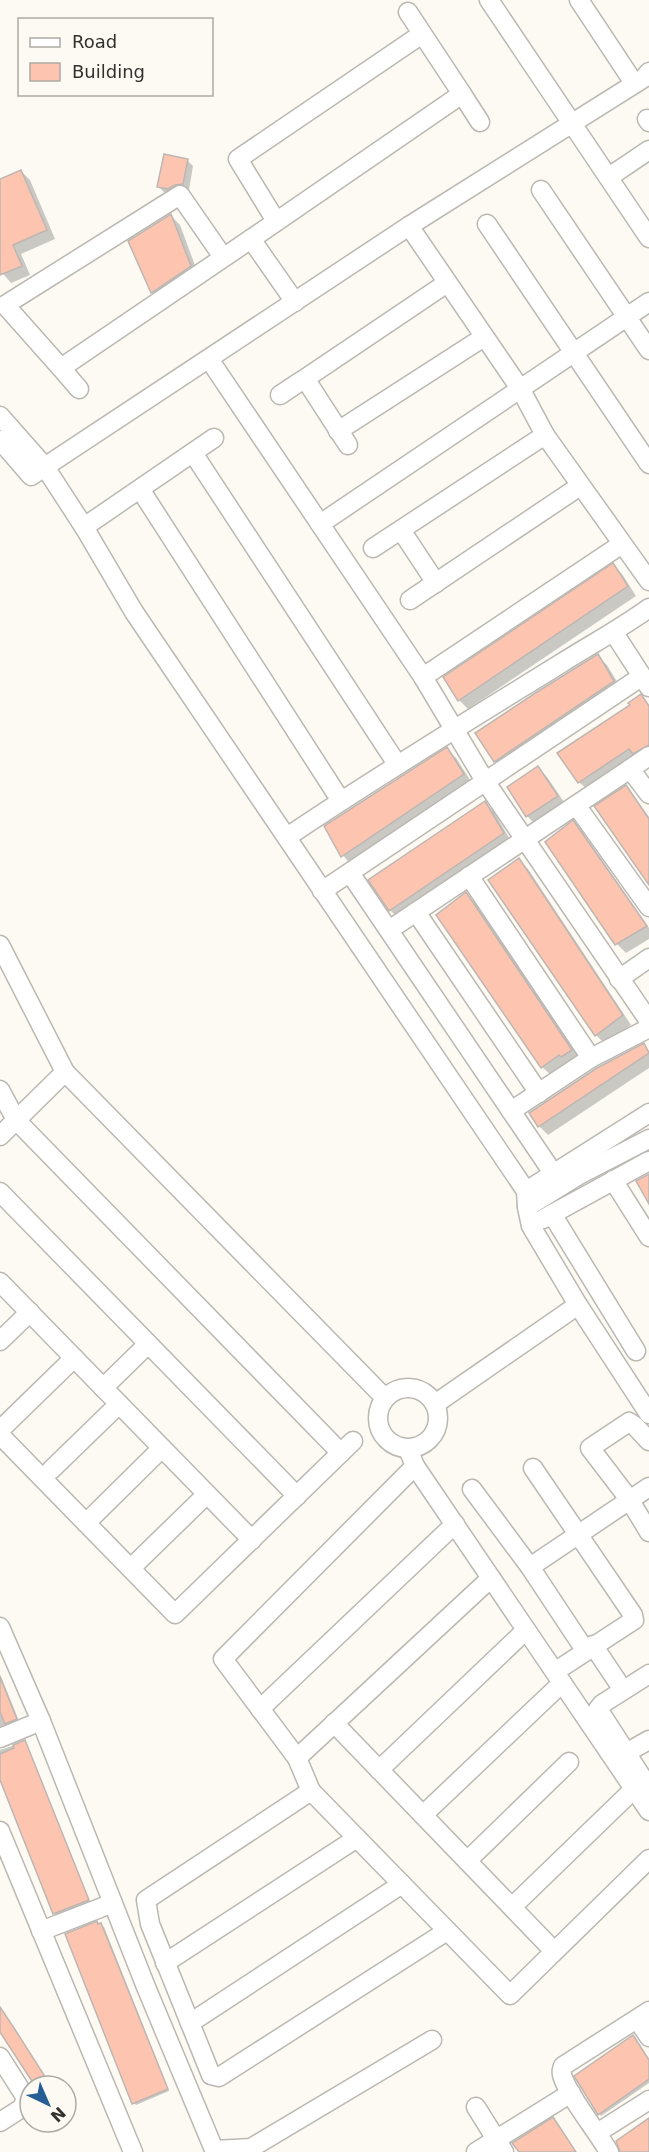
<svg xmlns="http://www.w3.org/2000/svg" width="649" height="2152" font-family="'DejaVu Sans',sans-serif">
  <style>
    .shadow { fill: #0003 }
    .building { fill: #fdc5b0; stroke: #bdb6b3; stroke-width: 1.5 }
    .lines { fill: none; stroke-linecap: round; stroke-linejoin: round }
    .street-casing { stroke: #bbb8b2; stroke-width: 21 }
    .street { stroke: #fff; stroke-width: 18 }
  </style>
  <rect width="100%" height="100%" fill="#fdfaf3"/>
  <g class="shadow">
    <polygon points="187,160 193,166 189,190 181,191 174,195 165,193 159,187"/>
    <polygon points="21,171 30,180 55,239 21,254 30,275 11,283 0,270 0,180"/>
    <polygon points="171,216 180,225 199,276 162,301 153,292 130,242"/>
    <polygon points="613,565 622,574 636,596 468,709 459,700"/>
    <polygon points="597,656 607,665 622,690 504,770 495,761"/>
    <polygon points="641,696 649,705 649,758 588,790 579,782"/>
    <polygon points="447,749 456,758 472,783 351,865 333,843"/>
    <polygon points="538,768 547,777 566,805 536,825 527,816"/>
    <polygon points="625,787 634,796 649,817 649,882"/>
    <polygon points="485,803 494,812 512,843 399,919 390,910"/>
    <polygon points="573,822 582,831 649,928 649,939 626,953 617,944 547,842"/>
    <polygon points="519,860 528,869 631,1025 605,1044 596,1035"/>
    <polygon points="466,894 475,903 580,1059 552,1076 542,1067"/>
    <polygon points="643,1045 649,1051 649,1068 548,1135 539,1126"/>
    <polygon points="0,1674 19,1721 0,1730"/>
    <polygon points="24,1742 90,1903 57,1916 0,1776 0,1750"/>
    <polygon points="97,1923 104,1927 169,2091 136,2105 134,2103"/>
    <polygon points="649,2060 649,2083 601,2116 599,2114"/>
  </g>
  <g class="building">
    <polygon points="164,154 188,159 183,184 175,185 168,189 157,187"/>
    <polygon points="21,170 47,230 13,245 22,266 0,275 0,179"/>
    <polygon points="171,214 191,266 151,293 128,241"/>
    <polygon points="613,563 628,586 458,701 443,677"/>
    <polygon points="598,654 614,681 494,762 475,733 537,692"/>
    <polygon points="641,694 649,706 649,745 633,754 629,749 578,783 557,753 630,705 628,703"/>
    <polygon points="447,747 464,774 341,857 324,826"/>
    <polygon points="538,766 558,796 526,817 507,787"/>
    <polygon points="626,785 649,819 649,885 594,806"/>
    <polygon points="485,801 504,833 389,911 368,880"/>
    <polygon points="573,820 647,926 615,945 545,842"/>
    <polygon points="519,858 623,1015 595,1036 488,880"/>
    <polygon points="466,892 572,1050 561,1057 559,1055 541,1068 436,915"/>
    <polygon points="644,1043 649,1053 538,1127 529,1113 597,1068"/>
    <polygon points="649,1174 649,1204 636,1181"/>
    <polygon points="0,1677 17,1719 5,1724 0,1712"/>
    <polygon points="25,1740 89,1900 53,1914 0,1780 0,1754 14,1748 13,1745"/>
    <polygon points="97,1921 98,1924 101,1923 168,2089 132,2104 65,1934"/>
    <polygon points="0,2007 14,2028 51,2086 35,2086 0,2032"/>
    <polygon points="633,2035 649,2060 649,2079 598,2115 574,2076"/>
    <polygon points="553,2117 576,2152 519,2152 512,2143"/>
    <polygon points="649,2118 649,2152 620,2152 616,2141"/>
  </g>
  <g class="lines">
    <defs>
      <g id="street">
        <polyline points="489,0 649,238"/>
        <polyline points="579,0 634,83"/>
        <polyline points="462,94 480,122"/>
        <polyline points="647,119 649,122"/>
        <polyline points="609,177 649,150"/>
        <polyline points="541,190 649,350"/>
        <polyline points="276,221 238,159 422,34"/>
        <polyline points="487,224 649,464"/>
        <polyline points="409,226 521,390 545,435 649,581"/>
        <polyline points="223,257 180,195 5,305 61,368 251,239"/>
        <polyline points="295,302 251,239 462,94 408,12"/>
        <polyline points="209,359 423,677 485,781 649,1021"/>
        <polyline points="61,368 79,389"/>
        <polyline points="303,380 447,283"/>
        <polyline points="280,395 301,381 306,380 348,445"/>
        <polyline points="0,416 45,467 84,527"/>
        <polyline points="338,431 484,337"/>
        <polyline points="214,438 84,527 134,612 526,1191 527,1207"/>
        <polyline points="0,440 31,476 409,226 644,78 649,72"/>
        <polyline points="193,453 397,764"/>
        <polyline points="140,489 341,801"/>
        <polyline points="320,524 649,302"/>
        <polyline points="401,530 436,583"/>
        <polyline points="373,548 545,435"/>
        <polyline points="410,600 580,486"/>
        <polyline points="614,633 649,687"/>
        <polyline points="423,677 622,544"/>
        <polyline points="630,769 649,756"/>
        <polyline points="576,805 649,907"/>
        <path d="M287 837C376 777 468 721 560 664 590 645 620 629 649 608"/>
        <polyline points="350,873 553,1173"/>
        <polyline points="469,876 591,1058"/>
        <polyline points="322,891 641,677"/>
        <polyline points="416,912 539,1093"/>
        <polyline points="389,930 630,769 649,794"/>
        <polyline points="0,945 65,1072 385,1398"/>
        <polyline points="619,979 649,958"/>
        <polyline points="0,1090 16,1120 341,1453"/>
        <polyline points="511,1111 591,1058 649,1028"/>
        <polyline points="0,1136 65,1072"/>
        <polyline points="649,1139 579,1175 527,1207 531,1226 578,1305 649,1414"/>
        <polyline points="613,1180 649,1237"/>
        <polyline points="526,1191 649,1113"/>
        <polyline points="0,1192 297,1496"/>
        <polyline points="552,1214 636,1351"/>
        <polyline points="543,1219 649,1161"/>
        <polyline points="0,1282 252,1540"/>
        <polyline points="0,1341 30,1312"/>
        <circle cx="408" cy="1418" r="30"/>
        <polyline points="103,1388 148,1344"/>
        <polyline points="435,1404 578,1305"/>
        <polyline points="0,1430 74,1358"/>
        <polyline points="0,1435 175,1614 353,1441"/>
        <polyline points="649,1441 635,1426 629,1422 590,1448 629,1499 649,1532"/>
        <polyline points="408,1449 415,1466 223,1659 297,1758 311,1791 510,1995 649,1859"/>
        <polyline points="415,1466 649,1811"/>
        <polyline points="533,1468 633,1615 634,1620 562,1667"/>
        <polyline points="51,1470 119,1404"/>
        <polyline points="472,1489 530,1567 585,1650"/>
        <polyline points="86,1523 162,1448"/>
        <polyline points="530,1567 649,1487"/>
        <polyline points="131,1568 207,1494"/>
        <polyline points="0,1627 41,1721 146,1987 215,2152"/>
        <polyline points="593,1645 623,1690"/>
        <polyline points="649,1674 602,1704 598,1709 649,1788"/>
        <polyline points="260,1709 455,1524"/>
        <polyline points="334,1723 554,1951"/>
        <polyline points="0,1738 41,1721"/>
        <polyline points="626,1753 649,1740"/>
        <polyline points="297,1758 491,1578"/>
        <polyline points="379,1770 526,1630"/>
        <polyline points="311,1791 146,1900 150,1924 211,2075 219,2077 447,1931"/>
        <polyline points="423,1815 562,1683"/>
        <polyline points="0,1831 133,2152"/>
        <polyline points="467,1861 569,1762"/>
        <polyline points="512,1907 634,1789"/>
        <polyline points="41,1931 113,1903"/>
        <polyline points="165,1963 357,1838"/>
        <polyline points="637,2019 649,2037"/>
        <polyline points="190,2023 402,1884"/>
        <polyline points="0,2057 26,2098 22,2108 0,2122"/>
        <polyline points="476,2107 504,2152"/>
        <polyline points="597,2133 649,2100"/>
        <polyline points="214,2150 251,2148 432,2040"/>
        <polyline points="476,2152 571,2093"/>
        <path d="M609 2152C597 2131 568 2096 562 2075 561 2070 562 2070 563 2066L649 2011"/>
      </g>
    </defs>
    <use href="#street" class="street-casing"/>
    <use href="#street" class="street"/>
  </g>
  <rect x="18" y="18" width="195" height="78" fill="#fdfaf3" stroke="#acaaa4" stroke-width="1.5"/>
  <rect x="30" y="38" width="30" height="9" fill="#ffffff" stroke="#acaaa4" stroke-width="1.5"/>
  <text x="72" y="48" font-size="18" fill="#32312e">Road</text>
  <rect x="30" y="63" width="30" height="18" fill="#fdc5b0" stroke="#acaaa4" stroke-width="1.5"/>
  <text x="72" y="78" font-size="18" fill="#32312e">Building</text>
  <g transform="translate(48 2104) rotate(136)"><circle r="28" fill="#fdfaf3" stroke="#acaaa4" stroke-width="1.5"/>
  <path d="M0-4.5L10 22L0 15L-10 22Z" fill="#255d95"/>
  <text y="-9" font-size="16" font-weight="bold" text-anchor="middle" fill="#32312e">N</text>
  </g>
</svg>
